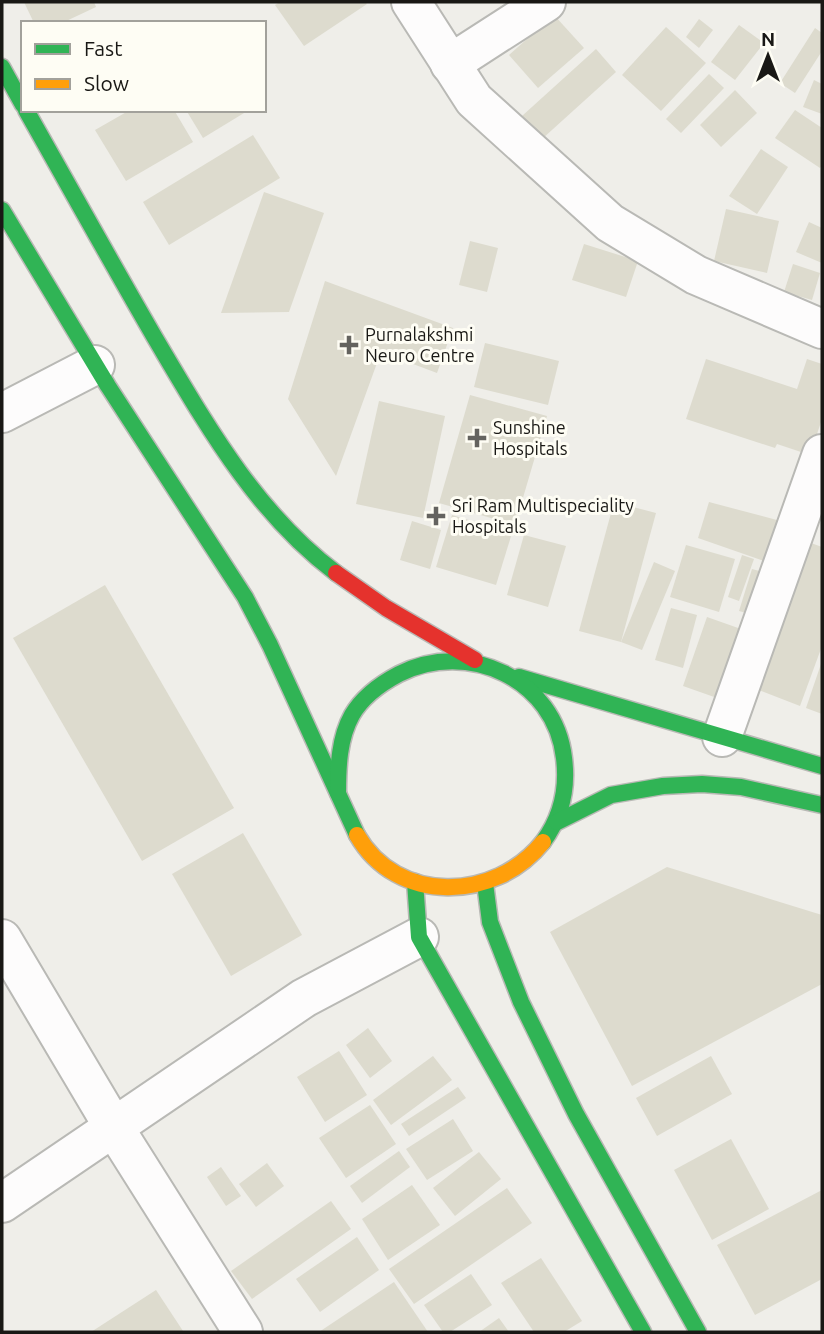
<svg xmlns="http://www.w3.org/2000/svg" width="824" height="1334" font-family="Ubuntu,sans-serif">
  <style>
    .building { fill: #dddbce }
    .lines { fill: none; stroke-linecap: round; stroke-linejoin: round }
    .street-casing { stroke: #b9b9b5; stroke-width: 42 }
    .fast-casing { stroke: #b9b9b5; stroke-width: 19 }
    .slow-casing { stroke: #b9b9b5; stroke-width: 19 }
    .jam-casing { stroke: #b9b9b5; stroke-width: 19 }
    .street { stroke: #fdfcfc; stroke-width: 38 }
    .fast { stroke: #30b455; stroke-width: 16 }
    .slow { stroke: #ff9f0a; stroke-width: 16 }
    .jam { stroke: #e5322d; stroke-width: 16 }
    .poi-dot { fill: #64635f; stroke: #fefdf4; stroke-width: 2.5 }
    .labels { text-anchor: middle; stroke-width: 6; stroke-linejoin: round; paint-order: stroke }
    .poi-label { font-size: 18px; fill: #191815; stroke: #fefdf4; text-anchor: start }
  </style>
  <rect width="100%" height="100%" fill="#efeee9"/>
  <g class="building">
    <polygon points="24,2 94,2 96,7 62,23 34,23"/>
    <polygon points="280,2 365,2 367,4 304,46 275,5"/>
    <polygon points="554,15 584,48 538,88 509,55"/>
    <polygon points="699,19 713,30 699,48 686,37"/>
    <polygon points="739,25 764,43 735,80 711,62"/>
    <polygon points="666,27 706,63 661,111 622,75"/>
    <polygon points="815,28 822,33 822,51 795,93 780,83"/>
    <polygon points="596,49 616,72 542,139 522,116"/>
    <polygon points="709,74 724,88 681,133 666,119"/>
    <polygon points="814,80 822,84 822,114 803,107"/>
    <polygon points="735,90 757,113 721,147 700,125"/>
    <polygon points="130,110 174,110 193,142 126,181 95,130"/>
    <polygon points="186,110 249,110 203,138"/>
    <polygon points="795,110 822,128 822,165 820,168 775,138"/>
    <polygon points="253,135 280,178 169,245 143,202"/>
    <polygon points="761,149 788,167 757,214 729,196"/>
    <polygon points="264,192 324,213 289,312 221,313"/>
    <polygon points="726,209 779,221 767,273 714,261"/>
    <polygon points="809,222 822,228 822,263 796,252"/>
    <polygon points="470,241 498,248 487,292 459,285"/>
    <polygon points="584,244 638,261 626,297 572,280"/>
    <polygon points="793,264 820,273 812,300 784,292"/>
    <polygon points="325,281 453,328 437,373 381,352 336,476 288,399"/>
    <polygon points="485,343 559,361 548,405 474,387"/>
    <polygon points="706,359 797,389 807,359 822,364 822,419 810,455 777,444 775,448 686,419"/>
    <polygon points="470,395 547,416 515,525 439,503"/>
    <polygon points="379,401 445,416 423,518 356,504"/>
    <polygon points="614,502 656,513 621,642 579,631"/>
    <polygon points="709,502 788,523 773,564 698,538"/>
    <polygon points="452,515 512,533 496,585 436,567"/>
    <polygon points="412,521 441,530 430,569 400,560"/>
    <polygon points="524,535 566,546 548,607 507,595"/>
    <polygon points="811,543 822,547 822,646 800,706 756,689"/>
    <polygon points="686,545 735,559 719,612 670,597"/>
    <polygon points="742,555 754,559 739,601 728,597"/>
    <polygon points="654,562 675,571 642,650 621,642"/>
    <polygon points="752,569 774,575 761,617 739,611"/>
    <polygon points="105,585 234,808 142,861 13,638"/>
    <polygon points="671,608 697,615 683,668 655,660"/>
    <polygon points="707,617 741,629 717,698 683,686"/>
    <polygon points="822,661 822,714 806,708"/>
    <polygon points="243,833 302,935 231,976 172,874"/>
    <polygon points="667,867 822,915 822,984 632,1086 550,932"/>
    <polygon points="368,1028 392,1061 370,1078 346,1045"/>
    <polygon points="339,1051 367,1095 325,1122 297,1077"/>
    <polygon points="433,1056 452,1080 391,1125 373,1100"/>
    <polygon points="711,1056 732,1094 657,1136 636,1098"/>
    <polygon points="458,1087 466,1098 409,1136 401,1124"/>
    <polygon points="370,1105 396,1144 346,1178 319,1138"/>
    <polygon points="453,1119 473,1151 427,1180 406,1149"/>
    <polygon points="731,1139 769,1209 712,1240 674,1170"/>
    <polygon points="399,1151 410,1167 362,1203 350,1186"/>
    <polygon points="479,1152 501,1179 455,1216 433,1188"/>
    <polygon points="267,1163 284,1186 256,1207 239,1184"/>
    <polygon points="221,1167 241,1196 226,1206 207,1177"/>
    <polygon points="412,1185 440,1225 388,1260 362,1219"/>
    <polygon points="507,1188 532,1223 414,1304 389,1269"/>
    <polygon points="822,1190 822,1279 755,1315 717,1245"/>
    <polygon points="331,1201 351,1229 252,1299 231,1271"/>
    <polygon points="357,1237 379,1270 320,1312 296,1279"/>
    <polygon points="541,1258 582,1321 564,1332 534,1332 501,1283"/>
    <polygon points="471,1274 492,1305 450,1332 443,1332 424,1305"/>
    <polygon points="394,1282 428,1332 319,1332"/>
    <polygon points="156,1290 183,1331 181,1332 91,1332"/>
    <polygon points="499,1318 509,1332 479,1332"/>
  </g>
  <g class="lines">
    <defs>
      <g id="street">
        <polyline points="411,2 474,100 610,223 696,275 822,329"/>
        <polyline points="450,64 546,2"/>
        <polyline points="2,413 95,365"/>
        <polyline points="722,737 822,454"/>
        <polyline points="2,939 113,1126 243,1332"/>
        <polyline points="2,1203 304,998 419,937"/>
      </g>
      <g id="fast">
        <polyline points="2,67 23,105"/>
        <path d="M26 110C69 186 111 262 155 338 206 424 255 512 336 573"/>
        <polyline points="2,210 108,386 245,597 270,645 357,835"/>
        <polyline points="519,677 822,766"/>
        <path d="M338 793C338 767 339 738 352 715 363 696 380 684 399 674 468 639 555 679 564 758 568 789 562 816 543 842"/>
        <polyline points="557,822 611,795 663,786 702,784 741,787 822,805"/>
        <polyline points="415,882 419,937 643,1332"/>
        <polyline points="485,883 490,922 521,1002 576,1114 698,1332"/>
      </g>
      <path id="slow" d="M357 835C397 905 495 902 543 842"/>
      <polyline id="jam" points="336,573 386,608 475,660"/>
    </defs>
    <use href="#street" class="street-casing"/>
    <use href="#fast" class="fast-casing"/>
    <use href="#slow" class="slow-casing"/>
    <use href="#jam" class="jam-casing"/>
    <use href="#street" class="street"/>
    <use href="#fast" class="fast"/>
    <use href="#slow" class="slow"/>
    <use href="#jam" class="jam"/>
  </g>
  <g class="poi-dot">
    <path d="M345.5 334.5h7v7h7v7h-7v7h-7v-7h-7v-7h7z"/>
    <path d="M473.5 427.5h7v7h7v7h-7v7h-7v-7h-7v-7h7z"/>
    <path d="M432.5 505.5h7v7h7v7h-7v7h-7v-7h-7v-7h7z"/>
  </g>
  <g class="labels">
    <g class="poi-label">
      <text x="365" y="341">Purnalakshmi<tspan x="365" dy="21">Neuro Centre</tspan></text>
      <text x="493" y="434">Sunshine<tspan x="493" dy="21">Hospitals</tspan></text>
      <text x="452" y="512">Sri Ram Multispeciality<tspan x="452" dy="21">Hospitals</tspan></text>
    </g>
  </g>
  <rect width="824" height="1334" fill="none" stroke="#191815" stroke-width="7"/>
  <rect x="21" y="21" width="245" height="91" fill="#fefdf4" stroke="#a2a19b" stroke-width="2"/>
  <rect x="35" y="44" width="35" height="10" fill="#30b455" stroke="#a2a19b" stroke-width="2"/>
  <text x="84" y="56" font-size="21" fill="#191815">Fast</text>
  <rect x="35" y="79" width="35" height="10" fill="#ff9f0a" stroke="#a2a19b" stroke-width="2"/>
  <text x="84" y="91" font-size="21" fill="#191815">Slow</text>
  <g transform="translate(768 56)" stroke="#fefdf4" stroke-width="5" paint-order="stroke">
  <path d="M0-5L12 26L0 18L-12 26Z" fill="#191815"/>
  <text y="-10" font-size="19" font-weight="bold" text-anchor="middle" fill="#191815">N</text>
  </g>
</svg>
